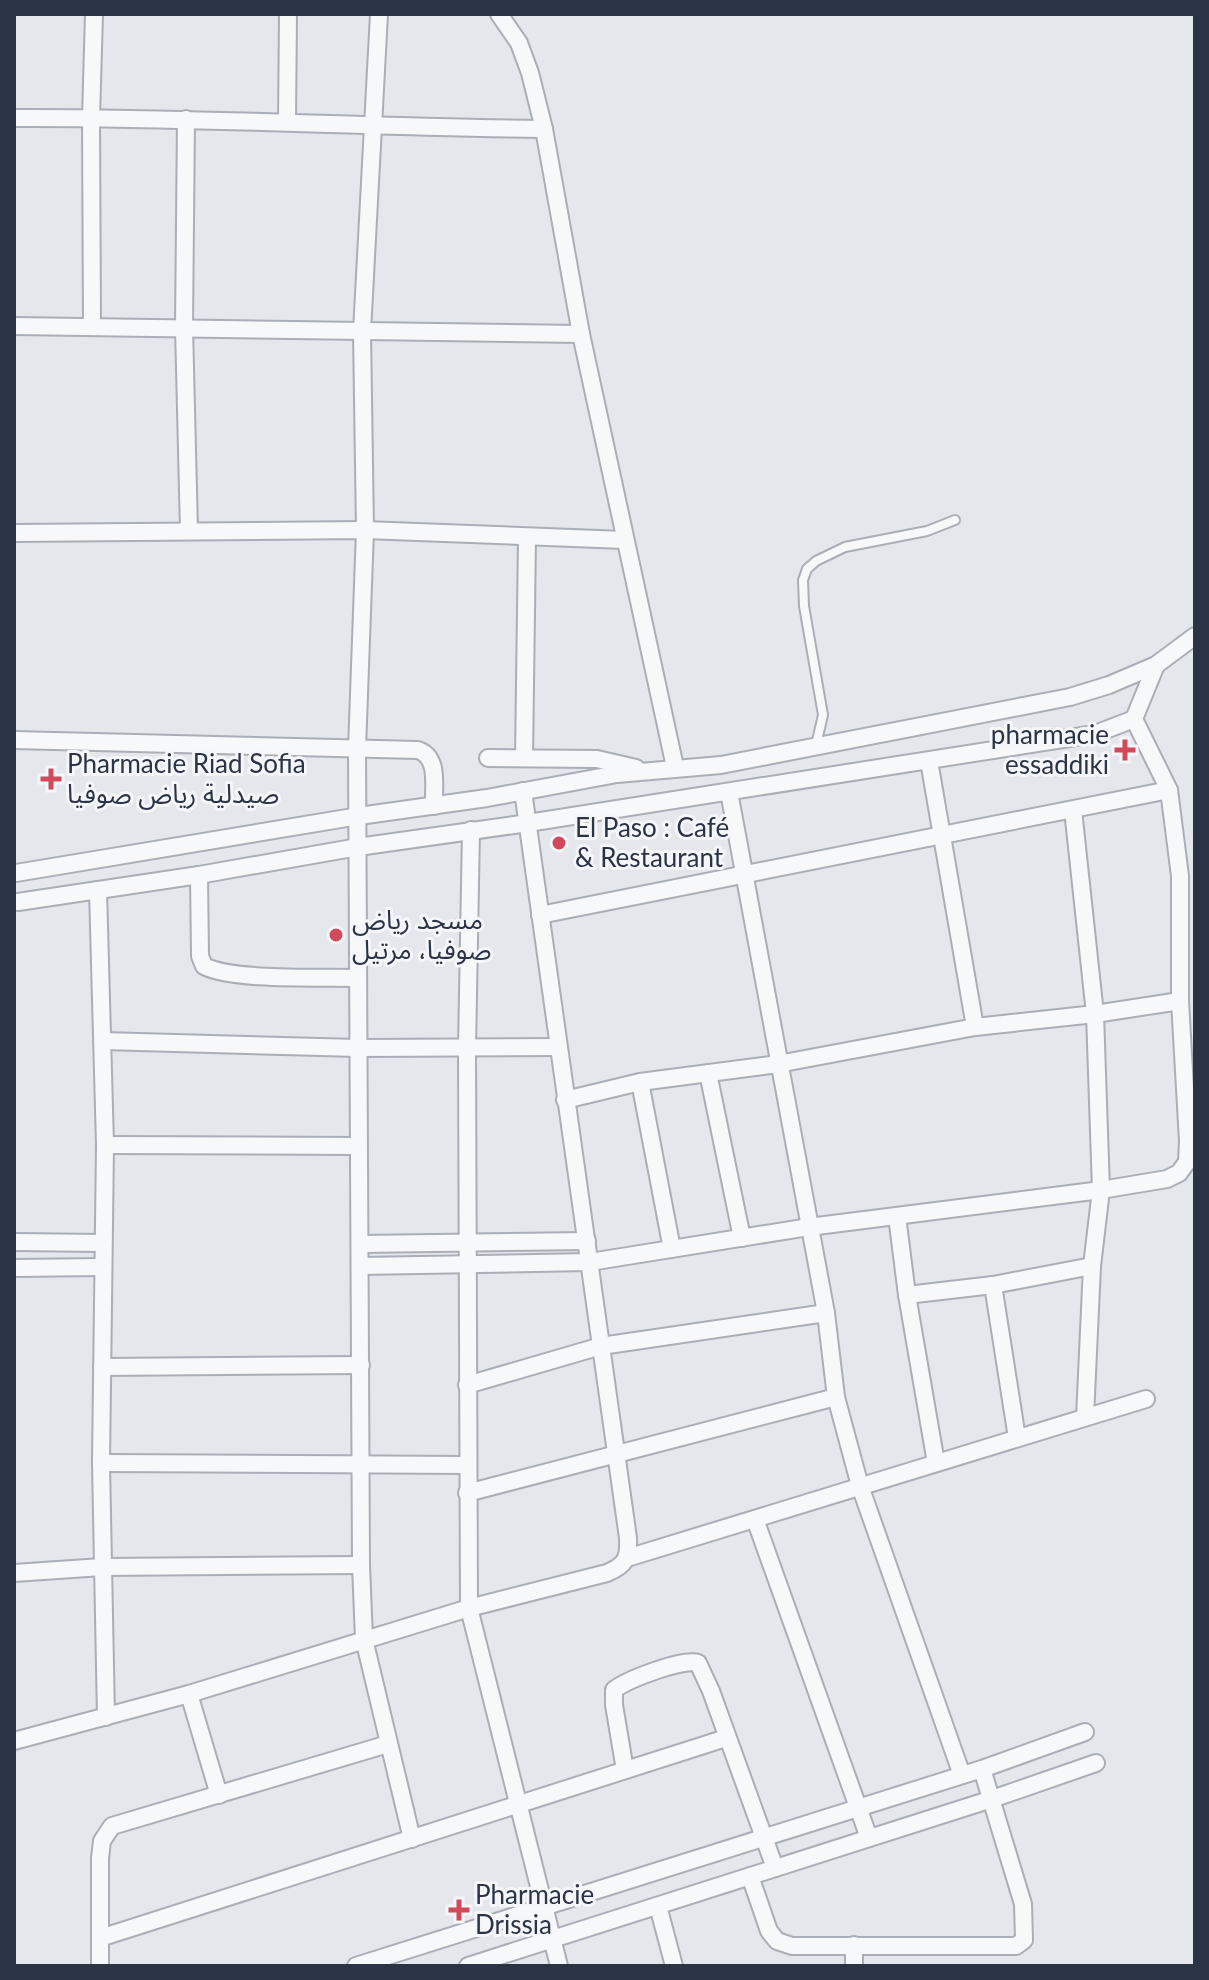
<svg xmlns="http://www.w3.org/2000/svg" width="1209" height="1980" font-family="Lato,'Noto Sans Arabic',sans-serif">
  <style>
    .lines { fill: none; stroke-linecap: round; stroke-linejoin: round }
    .lane-casing { stroke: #a9aeb7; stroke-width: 12 }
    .street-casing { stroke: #a9aeb7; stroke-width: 20 }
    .lane { stroke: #f7f8fa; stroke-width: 8 }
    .street { stroke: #f7f8fa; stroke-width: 16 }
    .poi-dot { fill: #d1495b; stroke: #f4f6f9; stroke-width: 3 }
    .labels { text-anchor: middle; stroke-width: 6; stroke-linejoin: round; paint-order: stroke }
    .poi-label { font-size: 26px; fill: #2b3445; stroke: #f4f6f9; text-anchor: start }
  </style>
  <rect width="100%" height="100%" fill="#e4e7ec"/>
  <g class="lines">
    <defs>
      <polyline id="lane" points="816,745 823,715 804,606 803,580 807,569 816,561 845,547 927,531 955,520"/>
      <g id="street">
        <polyline points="379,14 362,332 365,530 357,749 361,1565 364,1639 412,1839"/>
        <polyline points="499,14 519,43 530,73 544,129 581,334 675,767"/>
        <path d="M14 118C191 117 367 127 544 129"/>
        <polyline points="186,119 184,327 189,531"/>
        <polyline points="287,122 288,14"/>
        <polyline points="14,326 581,334"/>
        <polyline points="92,327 91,118 94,14"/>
        <polyline points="14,533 365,530 624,540"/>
        <path d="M14 740 418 750C440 757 433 788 434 806"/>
        <polyline points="488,758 597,759 636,768"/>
        <polyline points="524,758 527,538"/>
        <polyline points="929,761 975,1027"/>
        <polyline points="729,792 826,1313 836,1397 860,1486 962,1775"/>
        <polyline points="1073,810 1095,1014 1101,1190 1092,1266 1085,1417"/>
        <polyline points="471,830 467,1049 469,1608 559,1966"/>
        <polyline points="16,873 359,816 487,798 617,774 721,765 1070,697 1109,685 1156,665 1195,636"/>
        <path d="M199 875 200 956 204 966C233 981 322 977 357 978"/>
        <polyline points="98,890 105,1145 101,1463 106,1717"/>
        <polyline points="18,902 199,875 358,847 528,823 1095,734 1134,719 1156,665"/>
        <polyline points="540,915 1169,790"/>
        <polyline points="103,1041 358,1048 557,1047"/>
        <polyline points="708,1073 742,1238"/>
        <polyline points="640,1082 672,1249"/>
        <polyline points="565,1100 640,1082 778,1064 975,1027 1095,1014 1180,1001"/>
        <polyline points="105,1145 357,1146"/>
        <polyline points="897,1216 907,1295 936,1463"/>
        <polyline points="14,1242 103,1243"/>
        <polyline points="360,1244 587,1241"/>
        <polyline points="360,1266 590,1262 809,1227 1101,1190 1167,1179 1179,1173 1187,1162 1188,1141 1180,1001 1180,876 1169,790 1134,719"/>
        <polyline points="14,1268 103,1267"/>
        <polyline points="993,1285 1017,1438"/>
        <polyline points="907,1295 993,1285 1092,1266"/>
        <polyline points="102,1367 361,1365"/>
        <polyline points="467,1385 601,1346 826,1313"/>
        <polyline points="101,1463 467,1465"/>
        <polyline points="467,1493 836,1397"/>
        <polyline points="755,1519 869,1838"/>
        <polyline points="627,1558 1146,1399"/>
        <polyline points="14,1573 102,1567 361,1565"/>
        <polyline points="189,1694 219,1795"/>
        <path d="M14 1741 189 1694 469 1608 607 1573C626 1565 629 1558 628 1538L523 791"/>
        <path d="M625 1770 614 1705V1690C626 1680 683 1658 698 1663L711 1691 775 1868"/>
        <polyline points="750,1876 769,1931 777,1941 792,1946 1016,1946 1024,1940 1023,1904 982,1769"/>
        <polyline points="658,1906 674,1966"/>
        <polyline points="100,1938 726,1738"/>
        <polyline points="100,1966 100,1858 102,1841 112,1826 388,1744"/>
        <polyline points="356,1966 982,1769 1085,1732"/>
        <polyline points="468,1966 992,1799 1096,1763"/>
        <polyline points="854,1966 854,1945"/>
      </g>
    </defs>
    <use href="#lane" class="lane-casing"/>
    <use href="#street" class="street-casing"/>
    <use href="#lane" class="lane"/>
    <use href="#street" class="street"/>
  </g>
  <g class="poi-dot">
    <path d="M1121 738h8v8h8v8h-8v8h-8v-8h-8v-8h8z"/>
    <path d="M47 767h8v8h8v8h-8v8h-8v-8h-8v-8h8z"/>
    <circle cx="559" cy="843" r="8"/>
    <circle cx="336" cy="935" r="8"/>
    <path d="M455 1898h8v8h8v8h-8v8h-8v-8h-8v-8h8z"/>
  </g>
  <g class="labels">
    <g class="poi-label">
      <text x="1109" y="744" text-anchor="end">pharmacie<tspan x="1109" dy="30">essaddiki</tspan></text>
      <text x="67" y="773">Pharmacie Riad Sofia<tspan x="67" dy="30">صيدلية رياض صوفيا</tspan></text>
      <text x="575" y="837">El Paso : Café<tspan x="575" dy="30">&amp; Restaurant</tspan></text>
      <text x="352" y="929">مسجد رياض<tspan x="352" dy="30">صوفيا، مرتیل</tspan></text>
      <text x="475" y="1904">Pharmacie<tspan x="475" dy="30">Drissia</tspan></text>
    </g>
  </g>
  <rect width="1209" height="1980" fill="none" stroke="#2b3445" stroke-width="32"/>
</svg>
